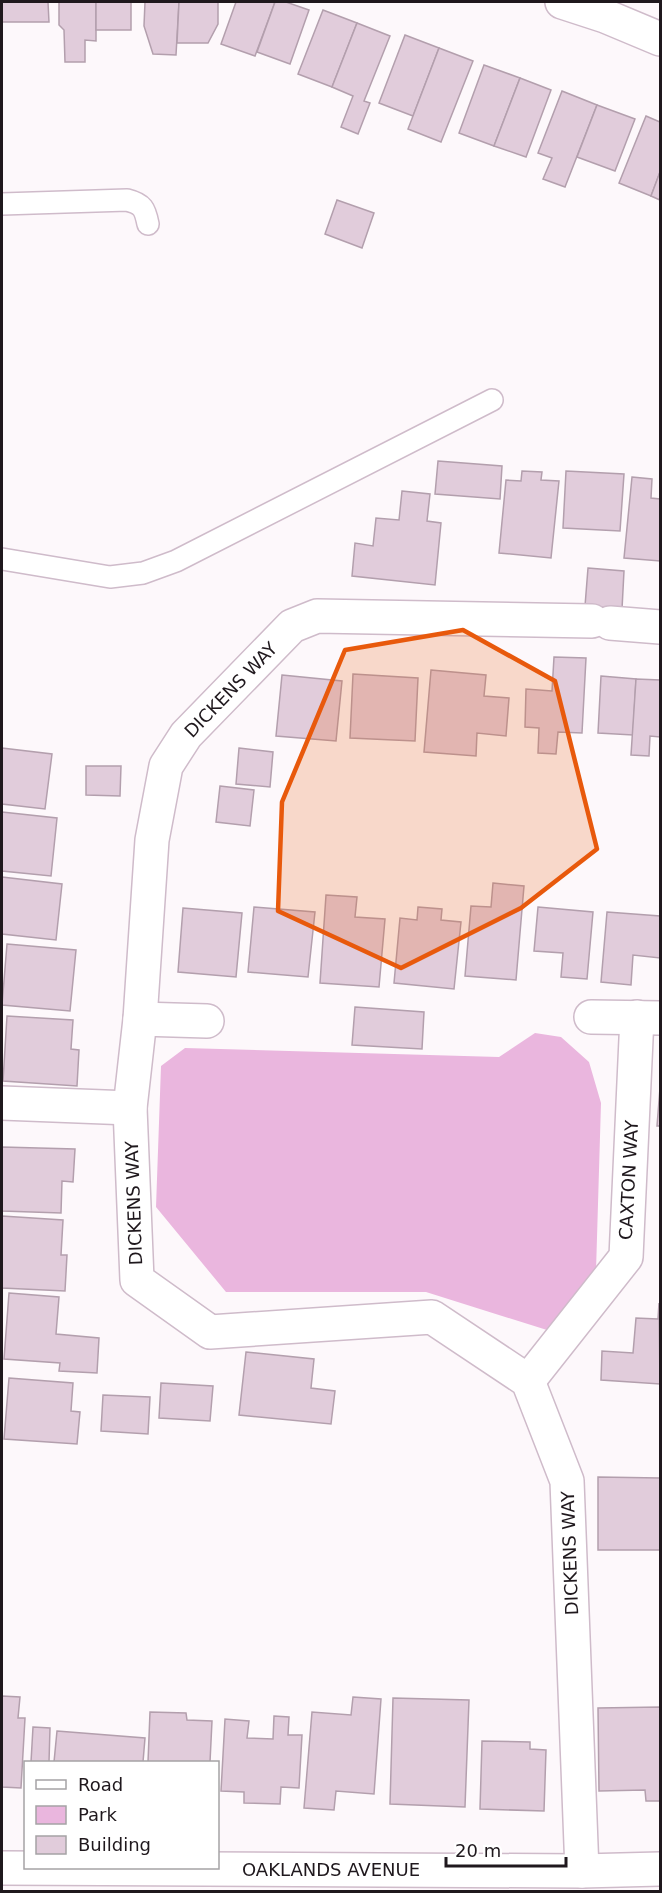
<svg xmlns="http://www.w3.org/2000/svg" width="662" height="1893" font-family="'DejaVu Sans',sans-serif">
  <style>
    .green { fill: #eab6de }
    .building { fill: #e1ccdb; stroke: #b39fad; stroke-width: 1.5 }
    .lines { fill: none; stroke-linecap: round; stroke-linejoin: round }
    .service-casing { stroke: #cfbbca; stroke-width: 24 }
    .minor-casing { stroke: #cfbbca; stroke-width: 36 }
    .service { stroke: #fff; stroke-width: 21 }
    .minor { stroke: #fff; stroke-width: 33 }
    .marked { fill: #e8590c; fill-opacity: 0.2; stroke: #e8590c; stroke-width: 4.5; stroke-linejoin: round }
    .labels { text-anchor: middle; stroke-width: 5; stroke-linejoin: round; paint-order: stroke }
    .street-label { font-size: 18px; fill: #1f181d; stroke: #fff }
  </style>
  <rect width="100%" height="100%" fill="#fdf8fb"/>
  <polygon class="green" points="535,1033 561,1037 589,1062 601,1103 596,1271 547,1330 426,1292 226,1292 156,1207 161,1066 185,1048 499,1057"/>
  <g class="building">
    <polygon points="2,2 48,2 49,22 2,22"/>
    <polygon points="59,2 96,2 96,41 85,40 85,62 65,62 64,30 59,25"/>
    <rect x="96" y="2" width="35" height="28"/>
    <polygon points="145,2 179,2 176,55 153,54 144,26"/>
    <polygon points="179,2 218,2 218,24 208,43 177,43"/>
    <polygon points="236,2 275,2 255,56 221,44"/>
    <polygon points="275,2 286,2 309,10 290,64 257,52"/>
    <polygon points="323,10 357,23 332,87 298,74"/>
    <polygon points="357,23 390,36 364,101 370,103 358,134 341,127 353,96 332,87"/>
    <polygon points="405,35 439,48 413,116 379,103"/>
    <polygon points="439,48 473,61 441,142 408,129"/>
    <polygon points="484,65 520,78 494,146 459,133"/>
    <polygon points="520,78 551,90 526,157 494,146"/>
    <polygon points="562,91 597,105 565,187 543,179 552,158 538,153"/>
    <polygon points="597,105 635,119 615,171 577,157"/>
    <polygon points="646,116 660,122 660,172 651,196 619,183"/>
    <polygon points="660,172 660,200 651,196"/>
    <polygon points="337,200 374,213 362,248 325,234"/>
    <polygon points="438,461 502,466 500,499 435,494"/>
    <polygon points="522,471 542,472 541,480 559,481 551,558 499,553 506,480 521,481"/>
    <polygon points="566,471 624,474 620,531 563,528"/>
    <polygon points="632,477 652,479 651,498 660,499 660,561 624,558"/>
    <polygon points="402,491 430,494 427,521 441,523 435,585 352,576 355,543 373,546 376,518 399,520"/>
    <polygon points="588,568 624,571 622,609 585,606"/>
    <polygon points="554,657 586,658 582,733 558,732 556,754 538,753 539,728 525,727 526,689 552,691"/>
    <polygon points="431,670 486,675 484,696 509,698 506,736 477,733 476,756 424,752"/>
    <polygon points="353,674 418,678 415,741 350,738"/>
    <polygon points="282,675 342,681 336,741 276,736"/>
    <polygon points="601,676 636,679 633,735 598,733"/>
    <polygon points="636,679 660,680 660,737 650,736 649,756 631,755"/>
    <polygon points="2,748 52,754 45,809 2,804"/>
    <polygon points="239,748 273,752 270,787 236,784"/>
    <polygon points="86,766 121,766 120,796 86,795"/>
    <polygon points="220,786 254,790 250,826 216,822"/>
    <polygon points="2,812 57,818 51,876 2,871"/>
    <polygon points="2,877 62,884 56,940 2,934"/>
    <polygon points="493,883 524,886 516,980 465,976 471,906 491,907"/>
    <polygon points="326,895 357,897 355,917 385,919 379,987 320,983"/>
    <polygon points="254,907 315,912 308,977 248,972"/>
    <polygon points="418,907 442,909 441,920 461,922 454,989 394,983 400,918 417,920"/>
    <polygon points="538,907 593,912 587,979 561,977 563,953 534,951"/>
    <polygon points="183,908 242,913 236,977 178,972"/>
    <polygon points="607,912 660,916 660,958 633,955 631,985 601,982"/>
    <polygon points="7,944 76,950 70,1011 2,1005"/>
    <polygon points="355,1007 424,1012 422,1049 352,1045"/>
    <polygon points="7,1016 73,1020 71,1049 79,1050 77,1086 3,1081"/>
    <polygon points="660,1088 660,1126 657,1126"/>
    <polygon points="2,1147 75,1149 73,1182 62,1181 61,1213 2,1211"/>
    <polygon points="2,1216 63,1220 61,1255 67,1255 65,1291 2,1288"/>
    <polygon points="9,1293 59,1297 56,1334 99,1338 97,1373 59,1371 60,1363 4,1359"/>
    <polygon points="659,1303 660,1384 601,1380 602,1351 633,1353 636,1318 658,1319"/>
    <polygon points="246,1352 314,1359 311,1388 335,1391 331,1424 239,1415"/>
    <polygon points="9,1378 73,1383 71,1411 80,1412 77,1444 4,1439"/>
    <polygon points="161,1383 213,1386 210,1421 159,1418"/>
    <polygon points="103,1395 150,1397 148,1434 101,1431"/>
    <polygon points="598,1477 660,1478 660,1550 598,1550"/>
    <polygon points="2,1696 20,1697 18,1718 25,1718 21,1788 2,1787"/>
    <polygon points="353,1697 381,1699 374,1794 336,1791 334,1810 304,1808 312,1712 351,1715"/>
    <polygon points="393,1698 469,1700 465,1807 390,1804"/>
    <polygon points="660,1707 660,1801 646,1801 645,1790 599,1791 598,1708"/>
    <polygon points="150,1712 186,1713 187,1720 212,1721 210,1762 148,1762"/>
    <polygon points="274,1716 289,1717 288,1735 302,1735 299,1788 281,1787 280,1804 244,1803 244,1792 221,1791 225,1719 249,1721 247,1738 273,1739"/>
    <polygon points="33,1727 50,1728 49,1762 31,1762"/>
    <polygon points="57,1731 145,1738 143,1762 54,1762"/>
    <polygon points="482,1741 530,1742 530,1749 546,1750 544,1811 480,1809"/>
  </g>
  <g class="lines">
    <defs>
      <g id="service">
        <path d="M2 204 127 200C143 204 145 209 148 224"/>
        <polyline points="2,559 110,577 143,573 176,561 492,400"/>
      </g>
      <g id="minor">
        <polyline points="562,2 605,16 660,39"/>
        <polyline points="610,623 660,627"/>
        <polyline points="591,1017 660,1018"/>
        <polyline points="140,1019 207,1021"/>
        <polyline points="2,1103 130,1108"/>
        <polyline points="528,1381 626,1257 637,1017"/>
        <polyline points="2,1868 582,1871 660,1869"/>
        <polyline points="582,1871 567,1481 528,1381 432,1317 210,1332 137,1280 130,1108 140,1019 152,840 166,766 186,735 292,626 317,616 592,621"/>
      </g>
    </defs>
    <use href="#service" class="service-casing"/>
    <use href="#minor" class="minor-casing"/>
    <use href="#service" class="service"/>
    <use href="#minor" class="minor"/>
  </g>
  <path class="marked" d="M463 630 555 681 597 849 521 908 401 968 278 911 282 802 345 650Z"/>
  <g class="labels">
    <g class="street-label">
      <text transform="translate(231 690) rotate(-46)" y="6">DICKENS WAY</text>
      <text transform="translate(629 1180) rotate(-87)" y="6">CAXTON WAY</text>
      <text transform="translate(134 1203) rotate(-92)" y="6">DICKENS WAY</text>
      <text transform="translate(570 1553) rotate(-92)" y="6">DICKENS WAY</text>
      <text x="331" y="1876">OAKLANDS AVENUE</text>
    </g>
  </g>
  <rect width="662" height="1893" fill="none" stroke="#1f181d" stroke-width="6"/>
  <rect x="24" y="1761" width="195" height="108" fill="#ffffff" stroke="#a5a3a5" stroke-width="1.5"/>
  <rect x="36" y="1780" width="30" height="9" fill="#ffffff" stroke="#a5a3a5" stroke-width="1.5"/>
  <text x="78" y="1791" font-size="18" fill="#1f181d">Road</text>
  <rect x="36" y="1806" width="30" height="18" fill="#eab6de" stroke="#a5a3a5" stroke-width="1.5"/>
  <text x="78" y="1821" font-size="18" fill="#1f181d">Park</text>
  <rect x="36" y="1836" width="30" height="18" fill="#e1ccdb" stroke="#a5a3a5" stroke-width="1.5"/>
  <text x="78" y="1851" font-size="18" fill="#1f181d">Building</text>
  <path d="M446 1857v9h120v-9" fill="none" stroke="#1f181d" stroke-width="3"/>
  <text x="455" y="1857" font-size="18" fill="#1f181d" stroke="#ffffff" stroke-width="4.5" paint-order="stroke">20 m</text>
</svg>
